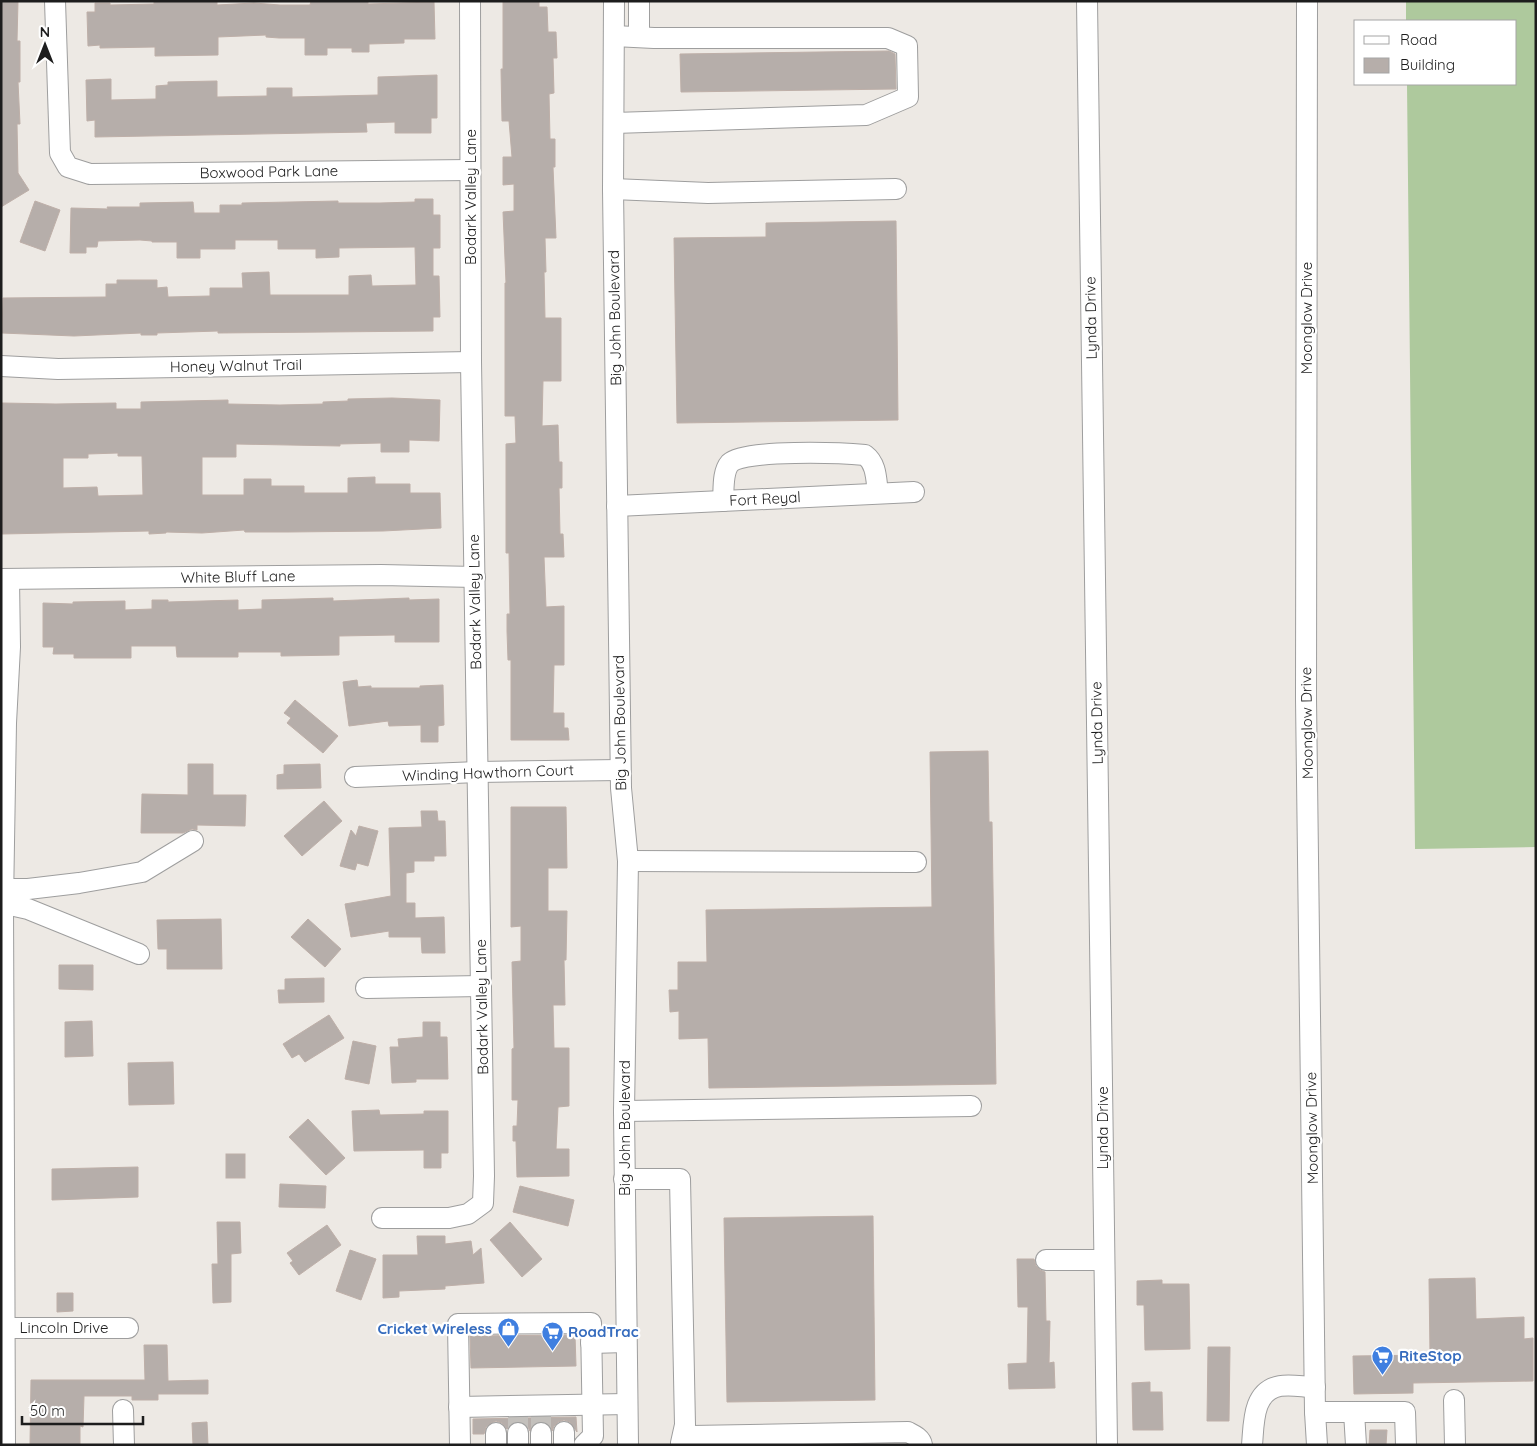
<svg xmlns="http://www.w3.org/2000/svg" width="1537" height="1446" font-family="Quicksand,sans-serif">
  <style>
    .forest { fill: #aec99d }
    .building { fill: #b6aeaa; stroke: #beafa8; fill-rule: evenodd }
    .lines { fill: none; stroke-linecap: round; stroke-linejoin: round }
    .minor-tunnel { stroke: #c3c0bc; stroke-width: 20; stroke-dasharray: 20 10; stroke-linecap: butt }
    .minor-casing { stroke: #9e9e9e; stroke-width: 22 }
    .minor { stroke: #fff; stroke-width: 20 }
    .labels { text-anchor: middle; stroke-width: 4.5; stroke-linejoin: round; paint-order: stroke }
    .street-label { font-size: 15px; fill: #1d1d1d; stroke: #fff }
    .shop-label { font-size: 15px; font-weight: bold; fill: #366cbe; stroke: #fff; text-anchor: start }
  </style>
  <rect width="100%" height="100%" fill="#ede9e4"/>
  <polygon class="forest" points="1406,1 1536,1 1536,847 1415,849 1407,84 1516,84 1516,21 1406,21"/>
  <g class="building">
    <polygon points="1,1 18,1 17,41 20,41 20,82 18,82 20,124 17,124 18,173 29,190 1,207"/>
    <polygon points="154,1 217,1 217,5 254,3 280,5 310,5 311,1 368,1 368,4 434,2 435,39 404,39 404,43 369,44 369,52 352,52 352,48 327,48 327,55 305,55 305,38 279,38 266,37 266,35 218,37 218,55 155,56 155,47 100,48 100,45 88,46 87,12 95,12 95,3 110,3 110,5 154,4"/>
    <polygon points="503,1 539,1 539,7 547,7 548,32 556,32 557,58 553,58 554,93 549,94 550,139 555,139 555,167 553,167 556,238 545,238 546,272 544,272 545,318 561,318 561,381 543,381 542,426 558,425 559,462 562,462 562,488 559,488 560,534 563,534 564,557 544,557 546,607 564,606 564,665 554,665 553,713 564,713 564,728 568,728 569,740 511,740 511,660 508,660 507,631 507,614 510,614 509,553 506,553 506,444 516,443 515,416 505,416 505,283 506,283 503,212 514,211 514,184 503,185 503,157 512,157 509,121 502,121 501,69 503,69"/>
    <polygon points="889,51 895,54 896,89 681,92 680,54"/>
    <polygon points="437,75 437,118 431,118 431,133 395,133 395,122 366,123 367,132 95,137 95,120 87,121 86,80 111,79 111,100 156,99 156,86 168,85 168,82 217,81 217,97 267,96 267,88 292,88 292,97 378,95 378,77"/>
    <polygon points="415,199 433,199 433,215 440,215 440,248 433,248 433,276 439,276 440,317 433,317 433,331 218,333 218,331 157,333 157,335 141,335 141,333 74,336 2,333 3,298 106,297 106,284 117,284 117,280 157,280 157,288 167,287 168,297 210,296 210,288 243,288 242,273 269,272 270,295 349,295 349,276 371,275 372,286 416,285 415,247 339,248 339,257 316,258 316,249 278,249 278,240 235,240 235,249 200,249 200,258 177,258 177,242 152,242 152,241 140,240 98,241 97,247 86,247 86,253 70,253 71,208 108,209 107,207 140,207 140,203 193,202 194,213 220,213 220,205 242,205 242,203 338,201 338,203 380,203 415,202"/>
    <polygon points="35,201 60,210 45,251 20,242"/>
    <polygon points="896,221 898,420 677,423 674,238 766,237 766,223"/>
    <path d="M392 398 440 400 439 441 409 440V452H381V443L340 444V446L236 444V457H202V495H244V479H271V486H304V493H348V478L375 477V484H410V493H440L441 528 383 531 288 532H245L244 530 202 533 166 532V533L149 534V531L2 534V403L56 404 116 403V409H141V402L228 400V404L280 405 323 404V402L348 401V399ZM118 453V456H142L143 495 98 496 97 487 63 488V458H88V454Z"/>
    <polygon points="333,598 333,601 409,598 409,600 439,599 439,642 395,642 395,635 339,636 339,655 281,656 281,652 238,652 238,657 177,657 176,646 131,646 131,658 74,658 74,654 53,654 54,647 43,647 43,603 73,604 73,602 125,601 125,610 152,609 152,600 168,600 168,602 238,600 238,610 262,609 262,600"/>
    <polygon points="357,680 358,687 371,686 371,688 420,688 420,686 443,685 444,725 438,726 438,742 421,742 421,725 389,726 388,721 349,726 343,682"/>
    <polygon points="295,700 338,736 323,753 287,723 291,718 284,713"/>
    <polygon points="988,751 989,822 992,822 996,1084 709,1088 708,1038 679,1039 679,1011 670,1012 669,990 678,990 678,962 707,962 706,910 932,907 930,752"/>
    <polygon points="188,764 213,764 213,795 246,795 245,826 197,825 197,830 192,829 183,833 141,833 142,794 188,795"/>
    <polygon points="320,764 321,788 277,789 277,775 284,774 284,765"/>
    <polygon points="324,801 342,821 302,856 284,836"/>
    <polygon points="511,807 566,807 567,868 548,868 548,911 567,911 566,960 564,960 565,1005 553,1005 554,1048 569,1048 569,1106 558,1107 556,1149 569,1149 569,1176 517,1177 516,1141 513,1141 513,1126 517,1126 518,1100 512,1100 512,1049 514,1048 512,962 521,961 521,926 511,927"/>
    <polygon points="421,811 437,811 438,821 445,821 446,856 434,856 434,861 414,861 414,872 406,873 406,903 415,903 415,918 444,917 445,953 422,953 421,937 389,937 389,931 351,937 345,904 391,896 389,828 422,827"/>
    <polygon points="359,826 378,831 368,866 357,863 355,870 340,866 351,830 356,836"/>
    <polygon points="221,919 222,969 167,969 167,949 158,949 157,920"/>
    <polygon points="308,919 341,949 325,967 291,937"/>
    <polygon points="59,965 93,965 93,990 59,989"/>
    <polygon points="324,978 324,1002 279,1003 278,990 285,990 285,979"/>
    <polygon points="329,1015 344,1038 305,1062 299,1054 292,1058 283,1044"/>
    <polygon points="92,1021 93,1056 65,1057 65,1022"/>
    <polygon points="423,1022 440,1022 440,1037 447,1037 448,1079 416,1079 416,1082 392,1083 390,1047 399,1047 398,1039 423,1037"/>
    <polygon points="353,1041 376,1046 369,1084 345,1079"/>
    <polygon points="173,1062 174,1104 129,1105 128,1063"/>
    <polygon points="379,1110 380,1115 424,1114 424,1111 448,1111 448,1153 441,1153 441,1168 424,1168 424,1150 354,1151 352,1111"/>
    <polygon points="308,1119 345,1158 326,1175 289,1137"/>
    <rect x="226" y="1154" width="19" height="24"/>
    <polygon points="138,1167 138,1197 52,1200 52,1169"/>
    <polygon points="280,1184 326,1186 325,1208 279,1207"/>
    <polygon points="520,1186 574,1200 568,1226 513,1212"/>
    <polygon points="873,1216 875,1400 727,1402 724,1218"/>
    <polygon points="217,1222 240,1222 241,1253 231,1254 231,1302 213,1303 212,1264 218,1264"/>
    <polygon points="510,1222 542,1259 522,1277 490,1240"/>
    <polygon points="327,1225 341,1245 299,1275 290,1263 293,1261 287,1253"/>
    <polygon points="417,1236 445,1236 445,1244 471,1241 473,1255 481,1248 484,1283 445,1286 445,1289 399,1291 399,1297 383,1298 383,1255 418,1255"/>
    <polygon points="350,1250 376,1259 361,1300 336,1291"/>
    <polygon points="1017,1259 1034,1259 1036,1266 1040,1270 1045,1272 1046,1321 1050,1321 1049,1363 1054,1362 1055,1388 1009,1389 1008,1364 1027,1363 1028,1307 1018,1307"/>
    <polygon points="1475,1278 1476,1319 1524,1317 1524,1339 1533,1338 1533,1381 1413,1383 1413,1393 1354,1394 1353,1356 1430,1355 1429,1279"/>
    <polygon points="1162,1280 1162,1284 1189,1284 1190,1349 1145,1350 1144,1305 1137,1305 1137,1281"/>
    <polygon points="57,1293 73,1293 73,1311 57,1312"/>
    <polygon points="575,1335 576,1366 471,1368 470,1336"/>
    <polygon points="144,1345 167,1345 168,1381 208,1380 208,1394 158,1394 158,1400 132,1400 132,1396 84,1396 83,1427 80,1426 80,1445 30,1445 31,1380 145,1380"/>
    <polygon points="1208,1347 1230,1347 1229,1421 1207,1421"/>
    <polygon points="1150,1382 1150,1392 1162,1392 1163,1430 1133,1430 1132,1383"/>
    <polygon points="576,1417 577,1432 570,1422 564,1420 558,1422 554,1426 552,1431 551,1427 546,1423 541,1421 536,1423 531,1427 530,1431 528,1427 523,1423 518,1421 513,1423 507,1429 502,1423 496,1421 491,1423 486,1427 484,1434 473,1434 473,1419"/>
    <polygon points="207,1422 208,1445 193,1445 192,1423"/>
    <polygon points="1370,1430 1387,1430 1386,1445 1369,1445"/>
  </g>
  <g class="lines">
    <g class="minor-tunnel">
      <polyline points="518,1412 518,1433"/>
      <polyline points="541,1412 541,1433"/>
    </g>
    <defs>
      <g id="minor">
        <polyline points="55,1 60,153 68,167 90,174 470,170"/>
        <polyline points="614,1 613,189 621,788 628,861 624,1111 628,1445"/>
        <polyline points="1087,1 1107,1445"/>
        <polyline points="1307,1 1306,699 1315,1412 1317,1445"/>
        <polyline points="639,36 639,1"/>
        <polyline points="614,123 866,115 908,97 907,46 888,38 654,38 614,36"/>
        <polyline points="613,189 708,193 896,189"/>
        <polyline points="1,366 58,369 471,362"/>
        <path d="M723 501C724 490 722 472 730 463 745 449 842 453 865 455 877 464 876 480 878 493"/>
        <polyline points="617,506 914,492"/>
        <polyline points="1,579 381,575 475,577"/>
        <polyline points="355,777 478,772 620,770"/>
        <polyline points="628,861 916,862"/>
        <polyline points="4,889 28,889 79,883 142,872 193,841"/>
        <polyline points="1,903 28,909 139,954"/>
        <polyline points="366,988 481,986"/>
        <polyline points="624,1111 971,1106"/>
        <polyline points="624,1179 680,1179 685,1425 681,1443"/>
        <polyline points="382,1218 449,1218 468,1214 483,1203 484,1176 471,362 470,1"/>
        <polyline points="1046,1260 1104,1260"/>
        <polyline points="1,1328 128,1328"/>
        <polyline points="591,1343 626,1342"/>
        <polyline points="1454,1400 1455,1445"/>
        <polyline points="459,1407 627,1404"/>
        <polyline points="123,1410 124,1445"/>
        <polyline points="1315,1412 1405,1412 1406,1445"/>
        <polyline points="1354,1412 1356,1445"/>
        <polyline points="564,1432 564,1445"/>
        <polyline points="496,1433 496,1445"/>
        <polyline points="518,1433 518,1445"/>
        <polyline points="541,1433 541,1445"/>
        <polyline points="5,1445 3,903 6,723 10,647 9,579"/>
        <polyline points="460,1445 458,1324 591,1323 593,1436 584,1445"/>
        <path d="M681 1445 691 1436 908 1432C914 1435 921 1438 922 1445"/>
        <path d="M1252 1445C1254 1424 1252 1391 1280 1386 1291 1384 1304 1387 1315 1387"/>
      </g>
    </defs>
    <use href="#minor" class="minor-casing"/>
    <use href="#minor" class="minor"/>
  </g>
  <defs>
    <symbol id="shop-pin" viewBox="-11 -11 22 30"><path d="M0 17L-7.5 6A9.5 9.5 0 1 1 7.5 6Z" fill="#3f7fe0" stroke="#fff"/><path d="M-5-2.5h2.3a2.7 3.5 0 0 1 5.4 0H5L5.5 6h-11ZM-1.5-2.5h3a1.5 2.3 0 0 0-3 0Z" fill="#fff"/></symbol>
    <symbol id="supermarket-pin" viewBox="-11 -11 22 30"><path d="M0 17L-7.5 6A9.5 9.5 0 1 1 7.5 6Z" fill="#3f7fe0" stroke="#fff"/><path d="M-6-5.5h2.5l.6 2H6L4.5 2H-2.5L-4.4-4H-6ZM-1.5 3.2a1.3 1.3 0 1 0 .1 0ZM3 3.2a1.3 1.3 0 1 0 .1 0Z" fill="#fff"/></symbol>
  </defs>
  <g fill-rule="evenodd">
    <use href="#shop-pin" x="496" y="1316" width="25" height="34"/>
    <use href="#supermarket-pin" x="540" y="1320" width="25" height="34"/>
    <use href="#supermarket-pin" x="1370" y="1344" width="25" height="34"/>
  </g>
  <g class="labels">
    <g class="street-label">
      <text transform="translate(269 172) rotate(-1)" y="5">Boxwood Park Lane</text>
      <text transform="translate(471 197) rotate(-90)" y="5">Bodark Valley Lane</text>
      <text transform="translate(615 318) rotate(-91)" y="5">Big John Boulevard</text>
      <text transform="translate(1091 318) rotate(-91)" y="5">Lynda Drive</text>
      <text transform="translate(1307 318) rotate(-90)" y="5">Moonglow Drive</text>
      <text transform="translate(236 366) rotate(-1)" y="5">Honey Walnut Trail</text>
      <text transform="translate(765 499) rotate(-3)" y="5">Fort Reyal</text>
      <text transform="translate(238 577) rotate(-1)" y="5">White Bluff Lane</text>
      <text transform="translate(475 602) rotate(-91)" y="5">Bodark Valley Lane</text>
      <text transform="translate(620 723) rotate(-91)" y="5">Big John Boulevard</text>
      <text transform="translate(1097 723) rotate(-91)" y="5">Lynda Drive</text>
      <text transform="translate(1307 723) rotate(-91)" y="5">Moonglow Drive</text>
      <text transform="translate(488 773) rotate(-2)" y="5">Winding Hawthorn Court</text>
      <text transform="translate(482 1007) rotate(-91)" y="5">Bodark Valley Lane</text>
      <text transform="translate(625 1128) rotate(-90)" y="5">Big John Boulevard</text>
      <text transform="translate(1103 1128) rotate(-90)" y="5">Lynda Drive</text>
      <text transform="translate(1312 1128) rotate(-91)" y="5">Moonglow Drive</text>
      <text x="64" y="1333">Lincoln Drive</text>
    </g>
    <g class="shop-label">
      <text x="492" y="1334" text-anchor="end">Cricket Wireless</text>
      <text x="568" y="1337">RoadTrac</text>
      <text x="1399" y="1361">RiteStop</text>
    </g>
  </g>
  <rect width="1537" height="1446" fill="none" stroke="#1d1d1d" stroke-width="5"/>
  <rect x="1354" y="20" width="162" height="65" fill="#ffffff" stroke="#a5a5a5"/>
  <rect x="1364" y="36" width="25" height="8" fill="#ffffff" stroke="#a5a5a5"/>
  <text x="1400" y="45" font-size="15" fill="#1d1d1d">Road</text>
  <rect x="1364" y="58" width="25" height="15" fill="#b6aeaa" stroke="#a5a5a5"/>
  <text x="1400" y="70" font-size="15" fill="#1d1d1d">Building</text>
  <g transform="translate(45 45)" stroke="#ffffff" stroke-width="4" paint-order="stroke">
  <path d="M0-4L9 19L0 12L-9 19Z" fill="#1d1d1d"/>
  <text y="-8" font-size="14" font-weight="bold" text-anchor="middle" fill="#1d1d1d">N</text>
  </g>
  <path d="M22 1416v8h121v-8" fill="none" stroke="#1d1d1d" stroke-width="2.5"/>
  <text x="30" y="1416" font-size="15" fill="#1d1d1d" stroke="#ffffff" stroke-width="4" paint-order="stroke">50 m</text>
</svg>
